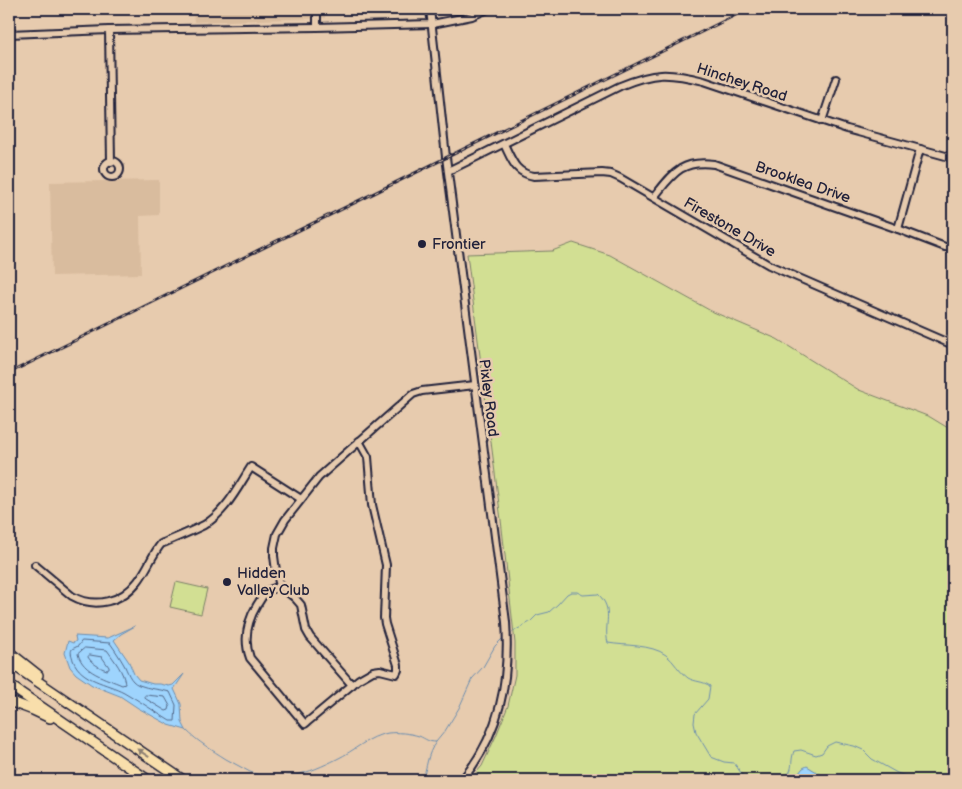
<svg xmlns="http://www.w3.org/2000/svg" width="962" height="789" font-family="'Balsamiq Sans',sans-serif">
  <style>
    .built { fill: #d9bc9e }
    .green { fill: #d2df93; stroke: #7a8067 }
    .water { fill: #9ed4fd; stroke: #6c8daf }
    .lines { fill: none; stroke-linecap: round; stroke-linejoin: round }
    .shore { stroke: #546989; stroke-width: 1 }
    .stream { stroke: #6c8daf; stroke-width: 1 }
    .minor-casing { stroke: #22223b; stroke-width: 10 }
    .highway-casing { stroke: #22223b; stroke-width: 12 }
    .minor { stroke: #e7cbae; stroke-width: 6 }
    .highway { stroke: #f8deab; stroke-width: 9 }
    .rail-casing { stroke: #22223b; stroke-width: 3 }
    .rail { stroke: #e7cbae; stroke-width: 1; stroke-dasharray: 4; stroke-linecap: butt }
    .oneway { fill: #8d8073 }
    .poi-dot { fill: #22223b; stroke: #e7cbae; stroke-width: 2 }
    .labels { text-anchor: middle; stroke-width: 5; stroke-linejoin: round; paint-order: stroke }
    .street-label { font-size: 15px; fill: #22223b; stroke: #e7cbae }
    .poi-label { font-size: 15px; fill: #22223b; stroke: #e7cbae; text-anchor: start }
  </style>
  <rect width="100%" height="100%" fill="#e7cbae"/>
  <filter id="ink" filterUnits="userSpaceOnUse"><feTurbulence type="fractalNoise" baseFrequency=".02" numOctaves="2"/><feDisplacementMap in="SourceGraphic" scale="10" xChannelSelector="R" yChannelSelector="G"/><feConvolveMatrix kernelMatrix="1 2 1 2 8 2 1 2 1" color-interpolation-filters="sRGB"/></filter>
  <g filter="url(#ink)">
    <g class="built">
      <polygon points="193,9 325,9 325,18 194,22"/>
      <polygon points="159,180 159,215 140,216 141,274 52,276 50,182"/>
    </g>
    <g class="green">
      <polygon points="573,243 610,255 711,311 777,339 859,390 930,417 953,431 953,780 470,780 482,766 496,736 508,706 515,675 515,643 501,520 467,254 552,251"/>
      <polygon points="176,582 207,589 201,614 170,607"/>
    </g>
    <g class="water">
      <polygon points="135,626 121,634 114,640 129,662 134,674 139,680 153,684 160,684 169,686 173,685 184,674 174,689 181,704 182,722 186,730 169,725 138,708 120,696 92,685 76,674 70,667 65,653 68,641 73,643 76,641 75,636 108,638"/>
      <polygon points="807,766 830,780 793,780 803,768"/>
    </g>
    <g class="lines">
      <g class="shore">
        <path d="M82 641 110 643C115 650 119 656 123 663 128 671 129 681 139 685 149 689 159 689 170 692L176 705 175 721H170C155 712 140 701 124 692 107 683 81 681 73 660 72 655 70 653 72 649L78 646Z"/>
        <path d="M85 648 107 650C114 660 124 672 125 684L122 685C106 678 83 673 78 654Z"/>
        <path d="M90 655 102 657 109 667V669L107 670C100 668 91 663 88 657Z"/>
        <polygon points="146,695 165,697 170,706 169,710 166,711 146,699 144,697"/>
      </g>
      <g class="stream">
        <path d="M509 634 530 622 537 615 549 612 558 604 567 594 571 592H577L583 595 598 594C615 610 603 625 608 643 625 646 651 644 666 655 674 661 679 672 688 678 695 682 703 681 710 686L708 699 695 714 694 723 696 732 711 757 724 762 734 763 746 780"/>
        <path d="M186 730C198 742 212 750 226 759 234 763 242 768 250 772 281 784 309 773 337 759 354 751 369 736 388 733 398 732 409 733 419 736 426 739 428 742 436 742L445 731 459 708 472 679 483 667 495 646 504 637"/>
        <path d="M422 780C428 767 426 755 436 742"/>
        <path d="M781 780C796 771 789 765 794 751L801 750 816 755 822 753 827 746 835 742 854 746 863 750 872 759 897 773 911 778 925 780"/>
      </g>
      <defs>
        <g id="minor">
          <polyline points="317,9 317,27"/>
          <path d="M430 9 446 157 506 622C510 681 500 734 462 780"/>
          <polyline points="109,30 111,162"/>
          <polyline points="9,34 109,30 317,27 432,24 472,16 488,9"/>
          <polyline points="822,121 836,79"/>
          <path d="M504 144C512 160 515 173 534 176L602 173 611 174 620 178 769 265 953 345"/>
          <circle cx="112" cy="169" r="8"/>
          <path d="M448 171 620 86C654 72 668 72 704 81L847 129 953 158"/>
          <path d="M654 197C672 175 681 159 714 164L898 229 945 247 953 248"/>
          <polyline points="898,229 920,149"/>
          <path d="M35 565 72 596C95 609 122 602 138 581 147 570 152 555 161 544 175 538 190 532 204 525 226 512 238 487 251 467L301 499"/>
          <path d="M280 586C276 588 270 589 266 592 262 596 260 601 257 605 247 622 243 639 250 658L305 724 359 679 373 671 380 670 396 674 398 670V665L385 624 384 618 386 565 372 505 368 457 359 441"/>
          <polyline points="352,685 310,637 306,630 301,605 295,598 280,586 276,571 274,556 274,548 277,534 285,520 319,477 413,394 422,391 475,385"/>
        </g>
        <g id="highway">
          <polyline points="9,652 38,675"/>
          <polyline points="9,662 183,780"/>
          <polyline points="9,685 148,780"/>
          <polyline points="9,701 33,710 50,718"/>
        </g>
      </defs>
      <use href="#minor" class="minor-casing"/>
      <use href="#highway" class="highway-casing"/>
      <use href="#minor" class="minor"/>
      <use href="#highway" class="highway"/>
      <defs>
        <polyline id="rail" points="9,373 748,9"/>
      </defs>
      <use href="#rail" class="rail-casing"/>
      <use href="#rail" class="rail"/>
    </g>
    <defs><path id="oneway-solid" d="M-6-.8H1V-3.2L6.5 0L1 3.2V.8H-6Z" transform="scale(1.25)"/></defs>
    <use class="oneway" href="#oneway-solid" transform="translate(143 753) rotate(-146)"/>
  </g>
  <g class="poi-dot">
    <circle cx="422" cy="244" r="5"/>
    <circle cx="227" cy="582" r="5"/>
  </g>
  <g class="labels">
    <g class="street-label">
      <text transform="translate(742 82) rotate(18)" y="5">Hinchey Road</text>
      <text transform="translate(803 182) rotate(19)" y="5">Brooklea Drive</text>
      <text transform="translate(730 227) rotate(30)" y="5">Firestone Drive</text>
      <text transform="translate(489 398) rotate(83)" y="5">Pixley Road</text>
    </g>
    <g class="poi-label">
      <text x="432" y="249">Frontier</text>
      <text x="237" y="578">Hidden<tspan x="237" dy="17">Valley Club</tspan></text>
    </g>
  </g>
  <rect width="962" height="789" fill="none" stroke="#e7cbae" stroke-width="30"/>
  <rect x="15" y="15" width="932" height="759" fill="none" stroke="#22223b" stroke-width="2" filter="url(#ink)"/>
</svg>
